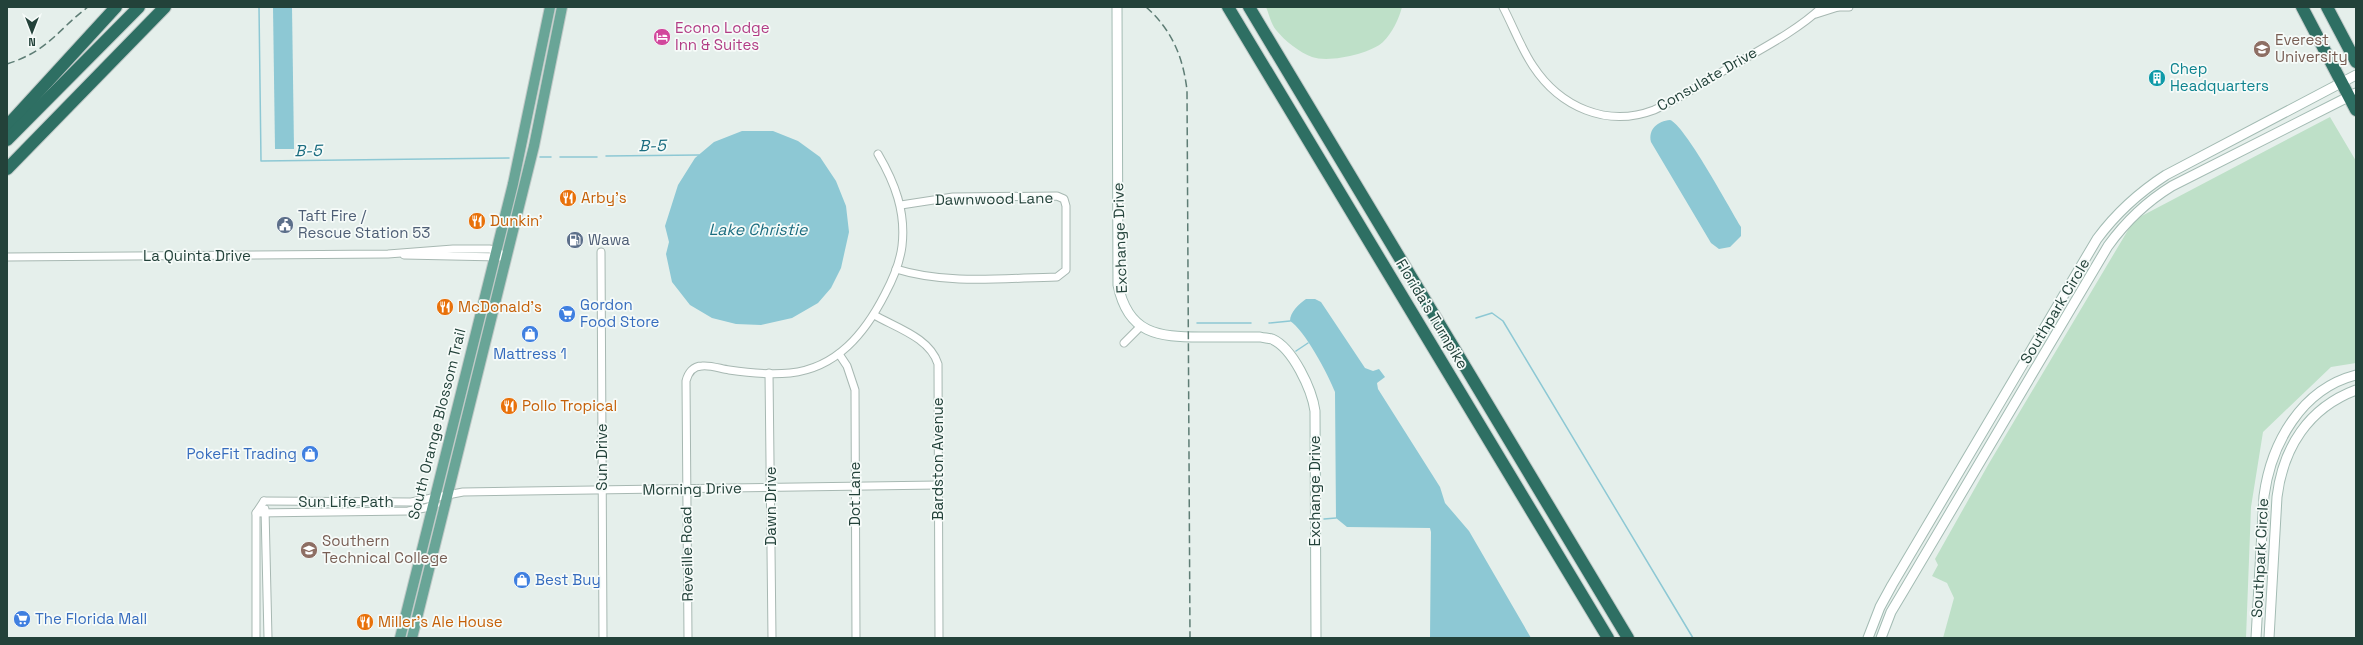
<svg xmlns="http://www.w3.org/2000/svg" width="2363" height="645" font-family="'Space Grotesk',sans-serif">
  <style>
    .green { fill: #bee0c8 }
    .water { fill: #8dc8d4 }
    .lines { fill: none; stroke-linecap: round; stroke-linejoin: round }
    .stream { stroke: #8dc8d4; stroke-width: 1.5 }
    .street-casing { stroke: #a7b8b2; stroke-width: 9 }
    .secondary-casing { stroke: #a3bbb3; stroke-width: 11 }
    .primary-casing { stroke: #c1cac8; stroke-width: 12 }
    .highway-casing { stroke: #c1cac8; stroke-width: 14 }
    .street { stroke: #fff; stroke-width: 7 }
    .secondary { stroke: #fff; stroke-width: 9 }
    .primary { stroke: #69a597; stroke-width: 10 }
    .highway { stroke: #2e6f63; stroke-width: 12 }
    .rail { stroke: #5e7d75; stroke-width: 1.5; stroke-dasharray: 8 4; stroke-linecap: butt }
    .labels { text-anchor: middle; stroke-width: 3.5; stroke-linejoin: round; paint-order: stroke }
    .hotel-label { font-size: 15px; fill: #b23c85; stroke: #f6fbf9; text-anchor: start }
    .education-label { font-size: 15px; fill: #785e54; stroke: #f6fbf9; text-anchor: start }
    .culture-label { font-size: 15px; fill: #0d838f; stroke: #f6fbf9; text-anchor: start }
    .street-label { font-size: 15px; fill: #23423a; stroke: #f6fbf9 }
    .food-label { font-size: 15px; fill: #c56008; stroke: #f6fbf9; text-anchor: start }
    .service-label { font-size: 15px; fill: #4e5e75; stroke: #f6fbf9; text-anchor: start }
    .shop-label { font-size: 15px; fill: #366cbe; stroke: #f6fbf9; text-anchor: start }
    .water-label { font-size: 16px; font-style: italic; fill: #1b6d80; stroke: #f6fbf9 }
  </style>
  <rect width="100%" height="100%" fill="#e5efeb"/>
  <g class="green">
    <path d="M1266 7H1402C1399 19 1392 33 1383 42 1370 54 1329 63 1312 57 1300 53 1284 40 1276 30 1271 24 1269 14 1266 7Z"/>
    <polygon points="2330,117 2356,161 2356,363 2331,367 2263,432 2251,507 2246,638 1943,638 1954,598 1947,583 1932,576 1938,565 1935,559 1988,465 2134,220"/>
  </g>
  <g class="water">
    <polygon points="273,7 292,7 294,149 275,149"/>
    <path d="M1670 120C1684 124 1730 209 1741 227V236L1730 247 1719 249 1711 243 1651 142C1648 129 1658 121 1670 120Z"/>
    <polygon points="742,131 773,131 798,141 820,157 836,181 846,206 849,232 841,268 831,288 818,303 792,318 761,325 736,324 712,318 690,305 672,282 666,254 669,242 665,226 678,185 695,158 714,142"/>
    <path d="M1306 299H1315L1321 302 1365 368 1373 371 1379 369 1385 377 1377 383 1378 389 1440 487 1445 503 1469 531 1531 638H1430L1431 532 1430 528 1347 527 1336 518 1335 392C1329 376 1304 329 1290 321 1290 312 1299 304 1306 299Z"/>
  </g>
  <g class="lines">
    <g class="stream">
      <polyline points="259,7 261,161 509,158"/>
      <polyline points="606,156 699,155"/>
      <polyline points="540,157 551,157"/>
      <polyline points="560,157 597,157"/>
      <polyline points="1476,318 1492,313 1503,321 1693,638"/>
      <polyline points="1197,323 1251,323"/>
      <polyline points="1269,323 1290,321"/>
      <polyline points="1296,351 1308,343"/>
      <polyline points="1324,519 1336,518"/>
    </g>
    <defs>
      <g id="street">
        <path d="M1503 7C1513 26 1521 48 1533 66 1560 107 1607 128 1654 110 1677 100 1699 85 1720 73 1753 53 1795 33 1822 7"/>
        <polyline points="1838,7 1849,7"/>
        <polyline points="1816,14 1838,7"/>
        <polyline points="601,252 603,638"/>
        <polyline points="404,255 499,257"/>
        <polyline points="7,257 388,254 453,249 490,249 500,253"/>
        <path d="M896 269C947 285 1004 278 1057 277L1066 270V206L1064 199 1057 196 953 197 901 205"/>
        <path d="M874 315C897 328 930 338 938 364L939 638"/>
        <polyline points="1124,343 1140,327"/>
        <polyline points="839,354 847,366 855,390 856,638"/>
        <polyline points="769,373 772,638"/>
        <polyline points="264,501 411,502 463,492 938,485"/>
        <polyline points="265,509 268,638"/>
        <polyline points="256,513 408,511 425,508 436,504"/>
        <polyline points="256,638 256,513 264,501"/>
        <path d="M688 638 686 381C688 373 693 366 702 366 711 365 721 369 729 370 749 373 770 375 790 373 837 368 865 333 885 294 893 279 900 262 902 246 906 212 895 183 878 154"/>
      </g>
      <g id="secondary">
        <path d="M1117 7 1118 285C1128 334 1158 337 1201 337 1221 337 1240 337 1260 337 1264 338 1268 338 1272 339 1293 348 1312 390 1315 411L1316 638"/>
        <path d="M1868 638 1880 607 1892 585 2097 239C2117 212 2138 193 2166 175L2356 75"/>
        <path d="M1881 638 1891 612 1903 592 2108 246C2126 221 2146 202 2172 186L2356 93"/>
        <path d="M2256 638 2264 496C2271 444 2301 389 2356 375"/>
        <path d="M2269 638 2277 497C2283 448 2308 408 2356 390"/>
      </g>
      <g id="primary">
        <polyline points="400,638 513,184 550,7"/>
        <polyline points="412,638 534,146 562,7"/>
      </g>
      <g id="highway">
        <polyline points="1228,7 1608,638"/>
        <polyline points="1249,7 1628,638"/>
        <polyline points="2302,7 2356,110"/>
        <polyline points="2327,7 2356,62"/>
        <polyline points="7,126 116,7"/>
        <polyline points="7,140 139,7"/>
        <polyline points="7,169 165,7"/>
      </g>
    </defs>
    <use href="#street" class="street-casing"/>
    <use href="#secondary" class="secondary-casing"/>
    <use href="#primary" class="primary-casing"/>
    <use href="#highway" class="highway-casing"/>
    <use href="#street" class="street"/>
    <use href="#secondary" class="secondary"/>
    <use href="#primary" class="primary"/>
    <use href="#highway" class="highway"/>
    <g class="rail">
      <path d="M1146 7C1172 30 1183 57 1187 90L1190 638"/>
      <path d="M7 64C50 50 56 31 88 7"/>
    </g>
  </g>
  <defs>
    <symbol id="hotel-disc" viewBox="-11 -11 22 22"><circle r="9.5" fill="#d1479c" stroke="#f6fbf9"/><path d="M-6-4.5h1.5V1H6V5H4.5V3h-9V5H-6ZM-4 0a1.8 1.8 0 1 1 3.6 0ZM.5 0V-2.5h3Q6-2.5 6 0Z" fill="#fff"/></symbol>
    <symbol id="university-disc" viewBox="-11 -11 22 22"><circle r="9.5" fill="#8d6e63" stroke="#f6fbf9"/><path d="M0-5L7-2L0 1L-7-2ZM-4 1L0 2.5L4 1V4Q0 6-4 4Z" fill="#fff"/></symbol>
    <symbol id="building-disc" viewBox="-11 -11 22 22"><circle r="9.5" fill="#0f9aa8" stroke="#f6fbf9"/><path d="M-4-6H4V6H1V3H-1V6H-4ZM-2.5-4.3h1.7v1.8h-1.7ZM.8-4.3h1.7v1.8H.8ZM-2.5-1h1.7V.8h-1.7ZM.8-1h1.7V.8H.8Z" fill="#fff"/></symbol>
    <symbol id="restaurant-disc" viewBox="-11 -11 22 22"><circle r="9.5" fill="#e8710a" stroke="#f6fbf9"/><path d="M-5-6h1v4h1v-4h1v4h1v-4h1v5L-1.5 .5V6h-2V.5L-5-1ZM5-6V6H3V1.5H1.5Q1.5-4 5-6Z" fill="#fff"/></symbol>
    <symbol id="civic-disc" viewBox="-11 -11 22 22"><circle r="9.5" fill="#5c6f8a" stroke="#f6fbf9"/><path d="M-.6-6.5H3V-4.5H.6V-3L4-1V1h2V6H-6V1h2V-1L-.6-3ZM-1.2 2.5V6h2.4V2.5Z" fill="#fff"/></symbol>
    <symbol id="fuel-disc" viewBox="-11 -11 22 22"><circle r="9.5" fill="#5c6f8a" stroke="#f6fbf9"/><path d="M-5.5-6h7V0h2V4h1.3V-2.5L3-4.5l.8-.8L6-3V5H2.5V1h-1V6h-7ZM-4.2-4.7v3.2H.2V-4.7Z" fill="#fff"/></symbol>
    <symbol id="supermarket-disc" viewBox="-11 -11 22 22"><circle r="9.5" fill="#3f7fe0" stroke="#f6fbf9"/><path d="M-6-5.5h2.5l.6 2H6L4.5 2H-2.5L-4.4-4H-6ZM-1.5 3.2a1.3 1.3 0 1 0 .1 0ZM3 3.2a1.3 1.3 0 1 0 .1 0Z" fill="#fff"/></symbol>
    <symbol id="shop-disc" viewBox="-11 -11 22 22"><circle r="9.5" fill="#3f7fe0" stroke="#f6fbf9"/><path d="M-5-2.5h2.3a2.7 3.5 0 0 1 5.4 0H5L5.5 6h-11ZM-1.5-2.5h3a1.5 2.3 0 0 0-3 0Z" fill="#fff"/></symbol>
  </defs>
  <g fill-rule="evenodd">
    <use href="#hotel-disc" x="652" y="27" width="20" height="20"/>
    <use href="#university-disc" x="2252" y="39" width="20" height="20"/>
    <use href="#building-disc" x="2147" y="68" width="20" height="20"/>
    <use href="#restaurant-disc" x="558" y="188" width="20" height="20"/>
    <use href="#restaurant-disc" x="467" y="211" width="20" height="20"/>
    <use href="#civic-disc" x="275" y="215" width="20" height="20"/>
    <use href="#fuel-disc" x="565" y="230" width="20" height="20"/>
    <use href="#restaurant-disc" x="435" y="297" width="20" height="20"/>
    <use href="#supermarket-disc" x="557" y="304" width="20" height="20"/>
    <use href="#shop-disc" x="520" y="324" width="20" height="20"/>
    <use href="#restaurant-disc" x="499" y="396" width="20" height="20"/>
    <use href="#shop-disc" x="300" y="444" width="20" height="20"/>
    <use href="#university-disc" x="299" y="540" width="20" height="20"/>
    <use href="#shop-disc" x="512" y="570" width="20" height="20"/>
    <use href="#supermarket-disc" x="12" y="609" width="20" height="20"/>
    <use href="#restaurant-disc" x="355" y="612" width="20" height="20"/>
  </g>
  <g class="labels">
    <g class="hotel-label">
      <text x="675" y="33">Econo Lodge<tspan x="675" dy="17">Inn &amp; Suites</tspan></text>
    </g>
    <g class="education-label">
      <text x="2275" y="45">Everest<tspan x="2275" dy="17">University</tspan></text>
      <text x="322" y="546">Southern<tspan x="322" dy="17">Technical College</tspan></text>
    </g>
    <g class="culture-label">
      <text x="2170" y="74">Chep<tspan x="2170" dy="17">Headquarters</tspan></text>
    </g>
    <g class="street-label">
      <text transform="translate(1707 79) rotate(-30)" y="5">Consulate Drive</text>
      <text transform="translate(994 199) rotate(-1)" y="5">Dawnwood Lane</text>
      <text transform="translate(1120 238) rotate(-92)" y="5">Exchange Drive</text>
      <text x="197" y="261">La Quinta Drive</text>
      <text transform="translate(2055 311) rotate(-59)" y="5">Southpark Circle</text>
      <text transform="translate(1432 314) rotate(59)" y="5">Florida's Turnpike</text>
      <text transform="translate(437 424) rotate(-76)" y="5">South Orange Blossom Trail</text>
      <text transform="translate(602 457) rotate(-90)" y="5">Sun Drive</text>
      <text transform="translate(938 459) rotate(-90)" y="5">Bardston Avenue</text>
      <text transform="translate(692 489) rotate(-1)" y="5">Morning Drive</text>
      <text transform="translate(1315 491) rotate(-90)" y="5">Exchange Drive</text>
      <text transform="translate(855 494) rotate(-90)" y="5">Dot Lane</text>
      <text x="346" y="507">Sun Life Path</text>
      <text transform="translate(771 506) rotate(-90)" y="5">Dawn Drive</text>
      <text transform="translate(687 554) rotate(-91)" y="5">Reveille Road</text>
      <text transform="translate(2260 558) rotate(-87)" y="5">Southpark Circle</text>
    </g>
    <g class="food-label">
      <text x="581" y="203">Arby's</text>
      <text x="490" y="226">Dunkin'</text>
      <text x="458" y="312">McDonald's</text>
      <text x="522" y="411">Pollo Tropical</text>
      <text x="378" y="627">Miller's Ale House</text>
    </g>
    <g class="service-label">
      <text x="298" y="221">Taft Fire /<tspan x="298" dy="17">Rescue Station 53</tspan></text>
      <text x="588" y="245">Wawa</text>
    </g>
    <g class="shop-label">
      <text x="580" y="310">Gordon<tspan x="580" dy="17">Food Store</tspan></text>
      <text x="530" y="359" text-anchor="middle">Mattress 1</text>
      <text x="297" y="459" text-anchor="end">PokeFit Trading</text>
      <text x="535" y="585">Best Buy</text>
      <text x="35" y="624">The Florida Mall</text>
    </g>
    <g class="water-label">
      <text transform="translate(652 145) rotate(-1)" y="6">B-5</text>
      <text transform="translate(308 150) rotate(-1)" y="6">B-5</text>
      <text x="758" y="235">Lake Christie</text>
    </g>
  </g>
  <rect width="2363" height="645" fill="none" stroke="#23423a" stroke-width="16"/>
  <g transform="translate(32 32) rotate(180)" stroke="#f6fbf9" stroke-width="3" paint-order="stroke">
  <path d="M0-3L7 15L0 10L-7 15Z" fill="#23423a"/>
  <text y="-6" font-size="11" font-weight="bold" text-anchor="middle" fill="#23423a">N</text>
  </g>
</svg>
